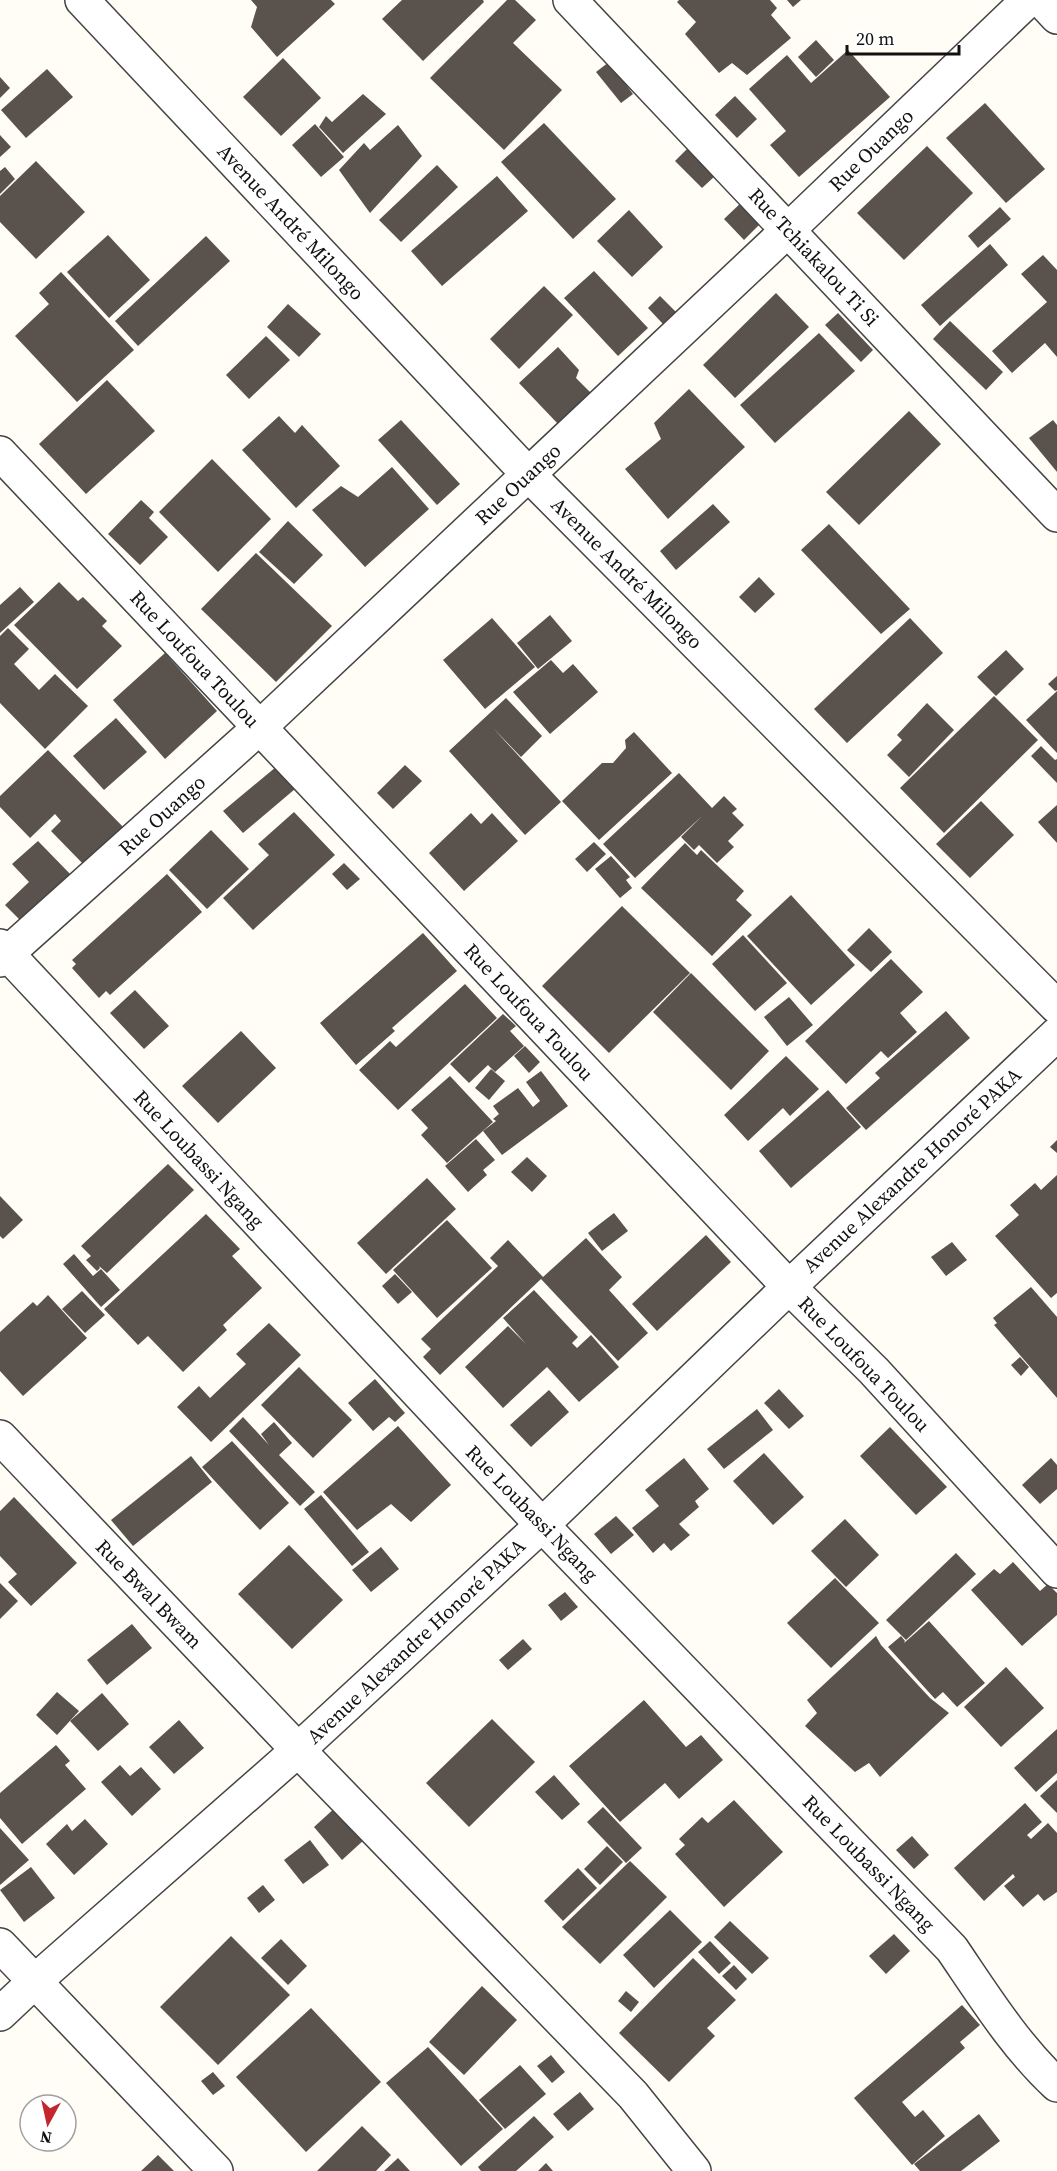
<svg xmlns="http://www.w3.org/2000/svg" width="1057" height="2171" font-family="'Source Serif 4',serif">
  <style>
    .building { fill: #5a524d }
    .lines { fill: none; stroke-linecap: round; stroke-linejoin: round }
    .minor-casing { stroke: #444; stroke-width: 36 }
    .minor { stroke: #fff; stroke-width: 33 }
    .labels { text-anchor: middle; stroke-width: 6; stroke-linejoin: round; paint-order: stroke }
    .street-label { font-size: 20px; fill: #111; stroke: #fff }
  </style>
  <rect width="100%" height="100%" fill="#fffdf5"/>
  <g class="building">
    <polygon points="251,0 331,0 335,4 277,57 251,27 257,7"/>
    <polygon points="402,0 483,0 484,2 423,61 382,19"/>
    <polygon points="507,0 515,0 536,20 513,43 562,90 504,150 430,78"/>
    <polygon points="679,0 770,0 777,8 771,15 791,38 747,75 732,63 719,73 685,34 696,22 677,2"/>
    <polygon points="787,0 801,0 793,7"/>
    <polygon points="816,40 834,60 816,77 798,57"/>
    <polygon points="848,50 890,97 799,177 770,145 786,131 749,89 787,55 811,83"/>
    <polygon points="283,58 321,98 281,136 243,97"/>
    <polygon points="609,62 633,94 621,103 596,72"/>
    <polygon points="47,69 73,97 26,138 1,110"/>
    <polygon points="0,77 10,88 0,98"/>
    <polygon points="363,94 386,114 343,153 319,127 326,116 332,122"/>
    <polygon points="735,96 757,119 737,138 715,115"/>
    <polygon points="985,103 1045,169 1006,203 946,138"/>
    <polygon points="544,123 616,199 573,239 501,162"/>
    <polygon points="315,124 344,157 321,177 292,145"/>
    <polygon points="398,125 422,156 370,213 339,170 364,143 370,150"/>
    <polygon points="0,135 11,147 0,157"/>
    <polygon points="927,146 973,193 904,260 857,213"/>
    <polygon points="688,148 715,176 702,188 675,161"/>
    <polygon points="36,161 85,212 36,259 0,222 0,196"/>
    <polygon points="437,165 458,187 401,242 379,220"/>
    <polygon points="5,167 15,179 0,194 0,171"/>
    <polygon points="497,176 528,211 442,286 411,251"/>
    <polygon points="745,199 765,219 744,240 724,219"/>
    <polygon points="1000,207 1011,219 978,248 968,236"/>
    <polygon points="629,210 663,247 632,277 597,241"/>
    <polygon points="108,235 150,280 109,318 67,272"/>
    <polygon points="206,236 230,261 138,346 115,321"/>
    <polygon points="990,244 1008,265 940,326 921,305"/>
    <polygon points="1043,255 1057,270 1057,357 1045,343 1012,373 992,351 1047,302 1021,274"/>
    <polygon points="594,271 648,328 618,356 564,298"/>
    <polygon points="61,272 134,350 77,402 15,336 49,304 39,293"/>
    <polygon points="544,286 573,315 519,369 490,339"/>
    <polygon points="776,293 809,327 735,398 703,365"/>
    <polygon points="660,296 676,312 663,324 648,308"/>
    <polygon points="288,304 321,334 299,357 267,327"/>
    <polygon points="838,313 873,350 861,362 825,325"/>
    <polygon points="950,321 1003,372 986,390 933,339"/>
    <polygon points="819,333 855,371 775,443 740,405"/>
    <polygon points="266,336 290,360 249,399 226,375"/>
    <polygon points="558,347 579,370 576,378 591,393 559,425 519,383"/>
    <polygon points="107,380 155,431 86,494 39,444"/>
    <polygon points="689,389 745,447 668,519 625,469 661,439 654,423"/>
    <polygon points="909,411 941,444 859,525 826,492"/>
    <polygon points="279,416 295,433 302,425 340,466 296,508 242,450"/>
    <polygon points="401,420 460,484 437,505 378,440"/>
    <polygon points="1053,420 1057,425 1057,472 1029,438"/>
    <polygon points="212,459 271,519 218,572 159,512"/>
    <polygon points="392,467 429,509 365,567 312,510 341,486 358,497"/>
    <polygon points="141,500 154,512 149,518 168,537 140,565 108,534"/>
    <polygon points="713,504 730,522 676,570 660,551"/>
    <polygon points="288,521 323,555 294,584 259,552"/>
    <polygon points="829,524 910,609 881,634 801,550"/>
    <polygon points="256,553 332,626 276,682 201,609"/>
    <polygon points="759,577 775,594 755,613 739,597"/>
    <polygon points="59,582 78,601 83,597 107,621 102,626 122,646 77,689 14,625"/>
    <polygon points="20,587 34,602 0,633 0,605"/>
    <polygon points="550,615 572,641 538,669 517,643"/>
    <polygon points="492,618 535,667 485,709 443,660"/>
    <polygon points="910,618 943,653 847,743 814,709"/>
    <polygon points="8,628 29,649 14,664 39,690 55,674 88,706 45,749 0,703 0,636"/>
    <polygon points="1006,650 1024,669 996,696 977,677"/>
    <polygon points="165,653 217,711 165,759 113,700"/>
    <polygon points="551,660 563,673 573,664 598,692 550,734 513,692"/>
    <polygon points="1057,676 1057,690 1055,691 1048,684"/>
    <polygon points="1057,691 1057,753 1026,720"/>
    <polygon points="994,696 1038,740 944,833 900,788"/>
    <polygon points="506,698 542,736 521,757 493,728 561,802 525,835 449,751"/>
    <polygon points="927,703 954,730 909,777 887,755 902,740 897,735"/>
    <polygon points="116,718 147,752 104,790 73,756"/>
    <polygon points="634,732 672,773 599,840 562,801 602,763 613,763 626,748 625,740"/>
    <polygon points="1041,746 1055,760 1057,759 1057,783 1031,756"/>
    <polygon points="48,750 126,830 87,868 51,831 61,821 55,814 30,838 0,807 0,796"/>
    <polygon points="405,765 422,781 393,809 377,793"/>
    <polygon points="276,767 295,789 243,833 223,811"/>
    <polygon points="679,773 712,808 724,796 737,809 732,813 744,825 728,841 734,847 717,863 699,845 694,850 681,837 702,816 635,878 603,844"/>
    <polygon points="981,801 1014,835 970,878 936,844"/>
    <polygon points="1057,805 1057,843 1038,822"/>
    <polygon points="294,812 335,855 253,930 223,898 269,855 258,844"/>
    <polygon points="471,813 481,824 492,813 518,841 464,891 429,853"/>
    <polygon points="211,830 249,869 207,909 169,870"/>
    <polygon points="38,841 73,877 23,923 5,905 29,882 12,864"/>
    <polygon points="594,842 606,854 587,872 575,859"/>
    <polygon points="685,843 697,855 701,850 744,891 736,900 752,915 712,956 641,888"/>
    <polygon points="611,856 630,877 626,880 632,888 620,898 595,869"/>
    <polygon points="344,863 360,879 347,890 332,874"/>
    <polygon points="167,874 202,912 110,995 106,991 99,998 72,968 76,964 72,960"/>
    <polygon points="791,895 855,965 811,1005 747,936"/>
    <polygon points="622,906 690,973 609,1053 542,986"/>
    <polygon points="869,928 892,952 871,972 847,950"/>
    <polygon points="423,933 457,971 392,1028 395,1031 356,1065 320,1023"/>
    <polygon points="743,935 787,983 755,1011 712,964"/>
    <polygon points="891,959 923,992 900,1013 917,1032 888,1058 881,1051 846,1084 805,1041"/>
    <polygon points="691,973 769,1051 731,1090 653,1012"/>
    <polygon points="465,984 497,1018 398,1110 359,1070 390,1041 396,1047"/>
    <polygon points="135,990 169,1026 144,1049 110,1013"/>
    <polygon points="789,997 813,1025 787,1046 764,1017"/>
    <polygon points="946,1011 970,1038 866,1130 846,1108 880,1078 875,1073"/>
    <polygon points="503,1014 516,1026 510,1031 524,1046 495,1072 488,1065 469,1083 450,1064"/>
    <polygon points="241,1031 276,1068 218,1123 182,1086"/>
    <polygon points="525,1046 540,1062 529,1073 514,1056"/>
    <polygon points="786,1056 819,1089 790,1116 783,1108 748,1141 724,1115"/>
    <polygon points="491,1069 505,1081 489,1100 475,1088"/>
    <polygon points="541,1071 568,1106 502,1155 483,1131 496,1121 493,1119 499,1114 493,1106 518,1088 533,1107 540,1101 526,1082"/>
    <polygon points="450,1076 493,1122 447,1163 421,1135 428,1128 411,1110"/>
    <polygon points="828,1090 861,1127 791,1188 759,1151"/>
    <polygon points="476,1139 495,1160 483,1170 487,1175 468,1192 445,1166"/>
    <polygon points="1057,1140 1057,1153 1050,1147"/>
    <polygon points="527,1157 547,1176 532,1192 511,1172"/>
    <polygon points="168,1164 194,1190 107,1273 99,1266 100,1268 97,1271 86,1260 91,1256 81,1246"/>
    <polygon points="1057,1175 1057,1293 1051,1298 995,1236 1019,1215 1010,1205 1035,1183 1041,1190"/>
    <polygon points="427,1178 456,1209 386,1274 357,1243"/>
    <polygon points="0,1196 23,1220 3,1239 0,1236"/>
    <polygon points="614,1213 628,1231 602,1251 588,1233"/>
    <polygon points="206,1214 240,1249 232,1256 262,1288 223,1325 227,1330 183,1372 148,1336 138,1345 104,1309"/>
    <polygon points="447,1220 492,1268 437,1318 393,1270"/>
    <polygon points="706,1235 731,1262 657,1331 632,1304"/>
    <polygon points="586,1238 622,1277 609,1290 648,1333 618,1361 541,1279 440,1375 423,1357 431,1349 421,1339 498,1266 490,1258 508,1240 543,1277"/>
    <polygon points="952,1242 967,1260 946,1276 931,1257"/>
    <polygon points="74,1254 93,1276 101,1269 120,1290 101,1307 63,1264"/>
    <polygon points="395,1274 412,1292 398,1304 382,1286"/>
    <polygon points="1031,1287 1057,1317 1057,1398 994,1325 997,1323 993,1318"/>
    <polygon points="534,1290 578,1337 572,1343 577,1348 591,1335 619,1367 579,1402 547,1367 503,1408 465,1367 508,1326 526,1344 503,1318"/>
    <polygon points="82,1291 105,1315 85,1333 62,1309"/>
    <polygon points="48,1295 87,1338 23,1396 0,1371 0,1332 33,1302 37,1306"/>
    <polygon points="269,1323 301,1355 211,1442 177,1407 199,1386 210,1398 246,1364 236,1354"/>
    <polygon points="1020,1357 1029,1367 1021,1376 1011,1365"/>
    <polygon points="299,1367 352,1420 313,1458 261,1405"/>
    <polygon points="375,1379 405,1413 395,1422 389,1417 373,1431 348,1403"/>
    <polygon points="779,1389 804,1416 789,1429 764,1403"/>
    <polygon points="549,1390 569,1412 531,1447 510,1425"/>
    <polygon points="757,1409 773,1430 724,1469 707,1449"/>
    <polygon points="243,1417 269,1445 261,1434 274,1422 292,1443 279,1455 315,1492 300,1506 229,1431"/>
    <polygon points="398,1426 451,1485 411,1522 391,1504 357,1530 323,1492"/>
    <polygon points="890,1427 947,1487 916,1515 860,1456"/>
    <polygon points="232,1441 289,1503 260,1530 202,1467"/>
    <polygon points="764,1453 804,1497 773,1525 733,1481"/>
    <polygon points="191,1456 212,1482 133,1546 111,1520"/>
    <polygon points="684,1458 709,1489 695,1501 699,1507 679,1524 690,1535 671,1551 664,1543 653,1553 632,1528 659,1506 645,1490"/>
    <polygon points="1051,1458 1057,1465 1057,1489 1040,1504 1022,1485"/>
    <polygon points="321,1495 369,1552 352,1566 304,1509"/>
    <polygon points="14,1497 77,1563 31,1606 8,1582 17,1574 0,1556 0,1511"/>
    <polygon points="616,1516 634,1535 611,1554 594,1534"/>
    <polygon points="845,1519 879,1555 846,1587 811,1551"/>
    <polygon points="289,1545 343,1600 292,1649 238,1594"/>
    <polygon points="381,1547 399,1569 371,1592 352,1570"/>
    <polygon points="956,1553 976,1574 906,1640 886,1620"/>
    <polygon points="1013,1562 1040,1591 1048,1584 1057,1593 1057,1615 1022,1646 971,1590 994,1569 1000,1574"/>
    <polygon points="835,1578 879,1623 831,1668 787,1623"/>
    <polygon points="0,1583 18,1601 0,1619"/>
    <polygon points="565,1592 578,1607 561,1621 548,1605"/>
    <polygon points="929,1621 985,1683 957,1707 943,1692 935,1699 888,1647 901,1636 905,1641 904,1643"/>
    <polygon points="132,1624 152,1648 107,1685 87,1660"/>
    <polygon points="876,1636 881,1645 930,1698 949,1713 880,1777 869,1763 855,1772 805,1726 817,1713 807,1700"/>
    <polygon points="523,1639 532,1649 508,1670 499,1660"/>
    <polygon points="1006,1667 1044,1708 1001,1747 964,1707"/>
    <polygon points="57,1692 79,1711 57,1735 36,1715"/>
    <polygon points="102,1693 129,1724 98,1751 70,1721"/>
    <polygon points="644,1700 686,1747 701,1735 723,1760 679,1799 665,1783 620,1822 569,1766"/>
    <polygon points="492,1719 535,1762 469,1827 426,1783"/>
    <polygon points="179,1720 204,1748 174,1774 149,1747"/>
    <polygon points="1057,1729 1057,1773 1036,1792 1014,1768"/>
    <polygon points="56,1745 70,1761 65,1765 86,1789 22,1844 0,1818 0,1793"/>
    <polygon points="120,1765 130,1776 141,1767 161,1789 132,1816 101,1782"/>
    <polygon points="554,1775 580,1804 562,1820 535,1792"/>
    <polygon points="1057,1780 1057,1813 1040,1796"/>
    <polygon points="734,1800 783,1852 724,1907 675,1854 685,1845 679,1839 702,1817 708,1823"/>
    <polygon points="1025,1803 1042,1822 1027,1835 1031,1839 1048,1823 1057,1833 1057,1892 1044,1901 1038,1894 1023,1907 1004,1886 1015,1877 1013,1874 984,1901 954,1868"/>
    <polygon points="337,1806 365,1839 342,1860 314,1827"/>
    <polygon points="603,1807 642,1848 626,1863 587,1822"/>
    <polygon points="85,1819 108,1844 74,1875 46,1844 67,1824 72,1831"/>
    <polygon points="0,1828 29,1860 0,1885"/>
    <polygon points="912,1836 929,1855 914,1869 896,1850"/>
    <polygon points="310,1840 329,1865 303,1884 284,1860"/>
    <polygon points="607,1846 623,1862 600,1885 584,1869"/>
    <polygon points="630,1861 667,1897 600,1964 562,1927"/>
    <polygon points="31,1867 55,1898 24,1922 0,1890"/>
    <polygon points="578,1868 597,1888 563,1921 544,1901"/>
    <polygon points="263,1885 275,1900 259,1913 247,1898"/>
    <polygon points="670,1910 702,1942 654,1988 623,1955"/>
    <polygon points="730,1921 769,1958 752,1974 714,1937"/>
    <polygon points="894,1934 910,1951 886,1974 869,1956"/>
    <polygon points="231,1936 290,1995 218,2065 160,2007"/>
    <polygon points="281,1939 307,1966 288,1985 261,1958"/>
    <polygon points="710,1941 731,1963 719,1974 698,1952"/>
    <polygon points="693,1958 736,2000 707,2028 715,2036 669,2082 619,2033"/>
    <polygon points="734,1965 747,1979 736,1990 722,1976"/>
    <polygon points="482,1986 517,2020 464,2075 429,2042"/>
    <polygon points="626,1991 639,2002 631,2012 618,2001"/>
    <polygon points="962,2005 980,2025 960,2042 965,2048 902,2102 915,2117 923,2110 945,2136 912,2165 854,2098"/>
    <polygon points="311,2008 381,2082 306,2152 236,2077"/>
    <polygon points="428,2047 503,2129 461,2166 386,2083"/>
    <polygon points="551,2055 565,2072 552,2083 537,2066"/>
    <polygon points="520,2065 546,2094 505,2129 479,2100"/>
    <polygon points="213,2072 225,2086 213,2095 201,2081"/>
    <polygon points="580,2092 594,2109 568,2131 553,2114"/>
    <polygon points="979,2114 1000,2141 961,2171 920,2171 914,2164"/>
    <polygon points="534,2116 554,2137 516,2171 481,2171 478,2167"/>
    <polygon points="362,2126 391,2155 376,2171 317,2171"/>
    <polygon points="158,2155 174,2171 141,2171"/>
    <polygon points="398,2158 410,2171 384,2171"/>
    <polygon points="546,2163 553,2171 538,2171"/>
  </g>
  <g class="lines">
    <defs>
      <g id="minor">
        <polyline points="82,0 528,474 1057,1007"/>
        <polyline points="570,0 1057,515"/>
        <polyline points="1041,0 1057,17"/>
        <polyline points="0,453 789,1287 874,1371 1057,1571"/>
        <path d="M0 946 542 1525 952 1949C984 1996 1015 2046 1057 2085"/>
        <polyline points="0,960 260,727 788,230 1028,0"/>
        <polyline points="0,1437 298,1750 633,2095 694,2171"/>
        <polyline points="0,1945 216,2171"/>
        <polyline points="0,2014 34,1982 298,1750 542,1525 789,1287 1057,1034"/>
      </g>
    </defs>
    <use href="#minor" class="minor-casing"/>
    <use href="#minor" class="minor"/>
  </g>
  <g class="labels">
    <g class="street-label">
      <text transform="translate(871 150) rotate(-44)" y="7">Rue Ouango</text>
      <text transform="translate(291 222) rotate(47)" y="7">Avenue André Milongo</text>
      <text transform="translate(814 257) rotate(47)" y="7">Rue Tchiakalou Ti Si</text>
      <text transform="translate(518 484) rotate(-43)" y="7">Rue Ouango</text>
      <text transform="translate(627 573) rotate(45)" y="7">Avenue André Milongo</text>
      <text transform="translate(195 659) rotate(47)" y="7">Rue Loufoua Toulou</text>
      <text transform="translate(162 815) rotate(-42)" y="7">Rue Ouango</text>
      <text transform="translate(529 1012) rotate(47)" y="7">Rue Loufoua Toulou</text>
      <text transform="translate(199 1159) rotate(47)" y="7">Rue Loubassi Ngang</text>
      <text transform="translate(912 1170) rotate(-43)" y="7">Avenue Alexandre Honoré PAKA</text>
      <text transform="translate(864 1364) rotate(46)" y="7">Rue Loufoua Toulou</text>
      <text transform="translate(532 1513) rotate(46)" y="7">Rue Loubassi Ngang</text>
      <text transform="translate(149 1594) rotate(46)" y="7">Rue Bwal Bwam</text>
      <text transform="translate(416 1641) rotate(-43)" y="7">Avenue Alexandre Honoré PAKA</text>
      <text transform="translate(869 1863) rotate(46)" y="7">Rue Loubassi Ngang</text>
    </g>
  </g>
  <g transform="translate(48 2123) rotate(188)"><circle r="28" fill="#ffffff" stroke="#a0a0a0" stroke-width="1.5"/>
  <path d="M0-4.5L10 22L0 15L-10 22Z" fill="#c4262e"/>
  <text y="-9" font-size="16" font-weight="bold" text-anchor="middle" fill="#111111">N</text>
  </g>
  <path d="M847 45v9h112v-9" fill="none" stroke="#111111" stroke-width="3"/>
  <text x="856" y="45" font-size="18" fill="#111111" stroke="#ffffff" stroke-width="4.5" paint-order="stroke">20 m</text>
</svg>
